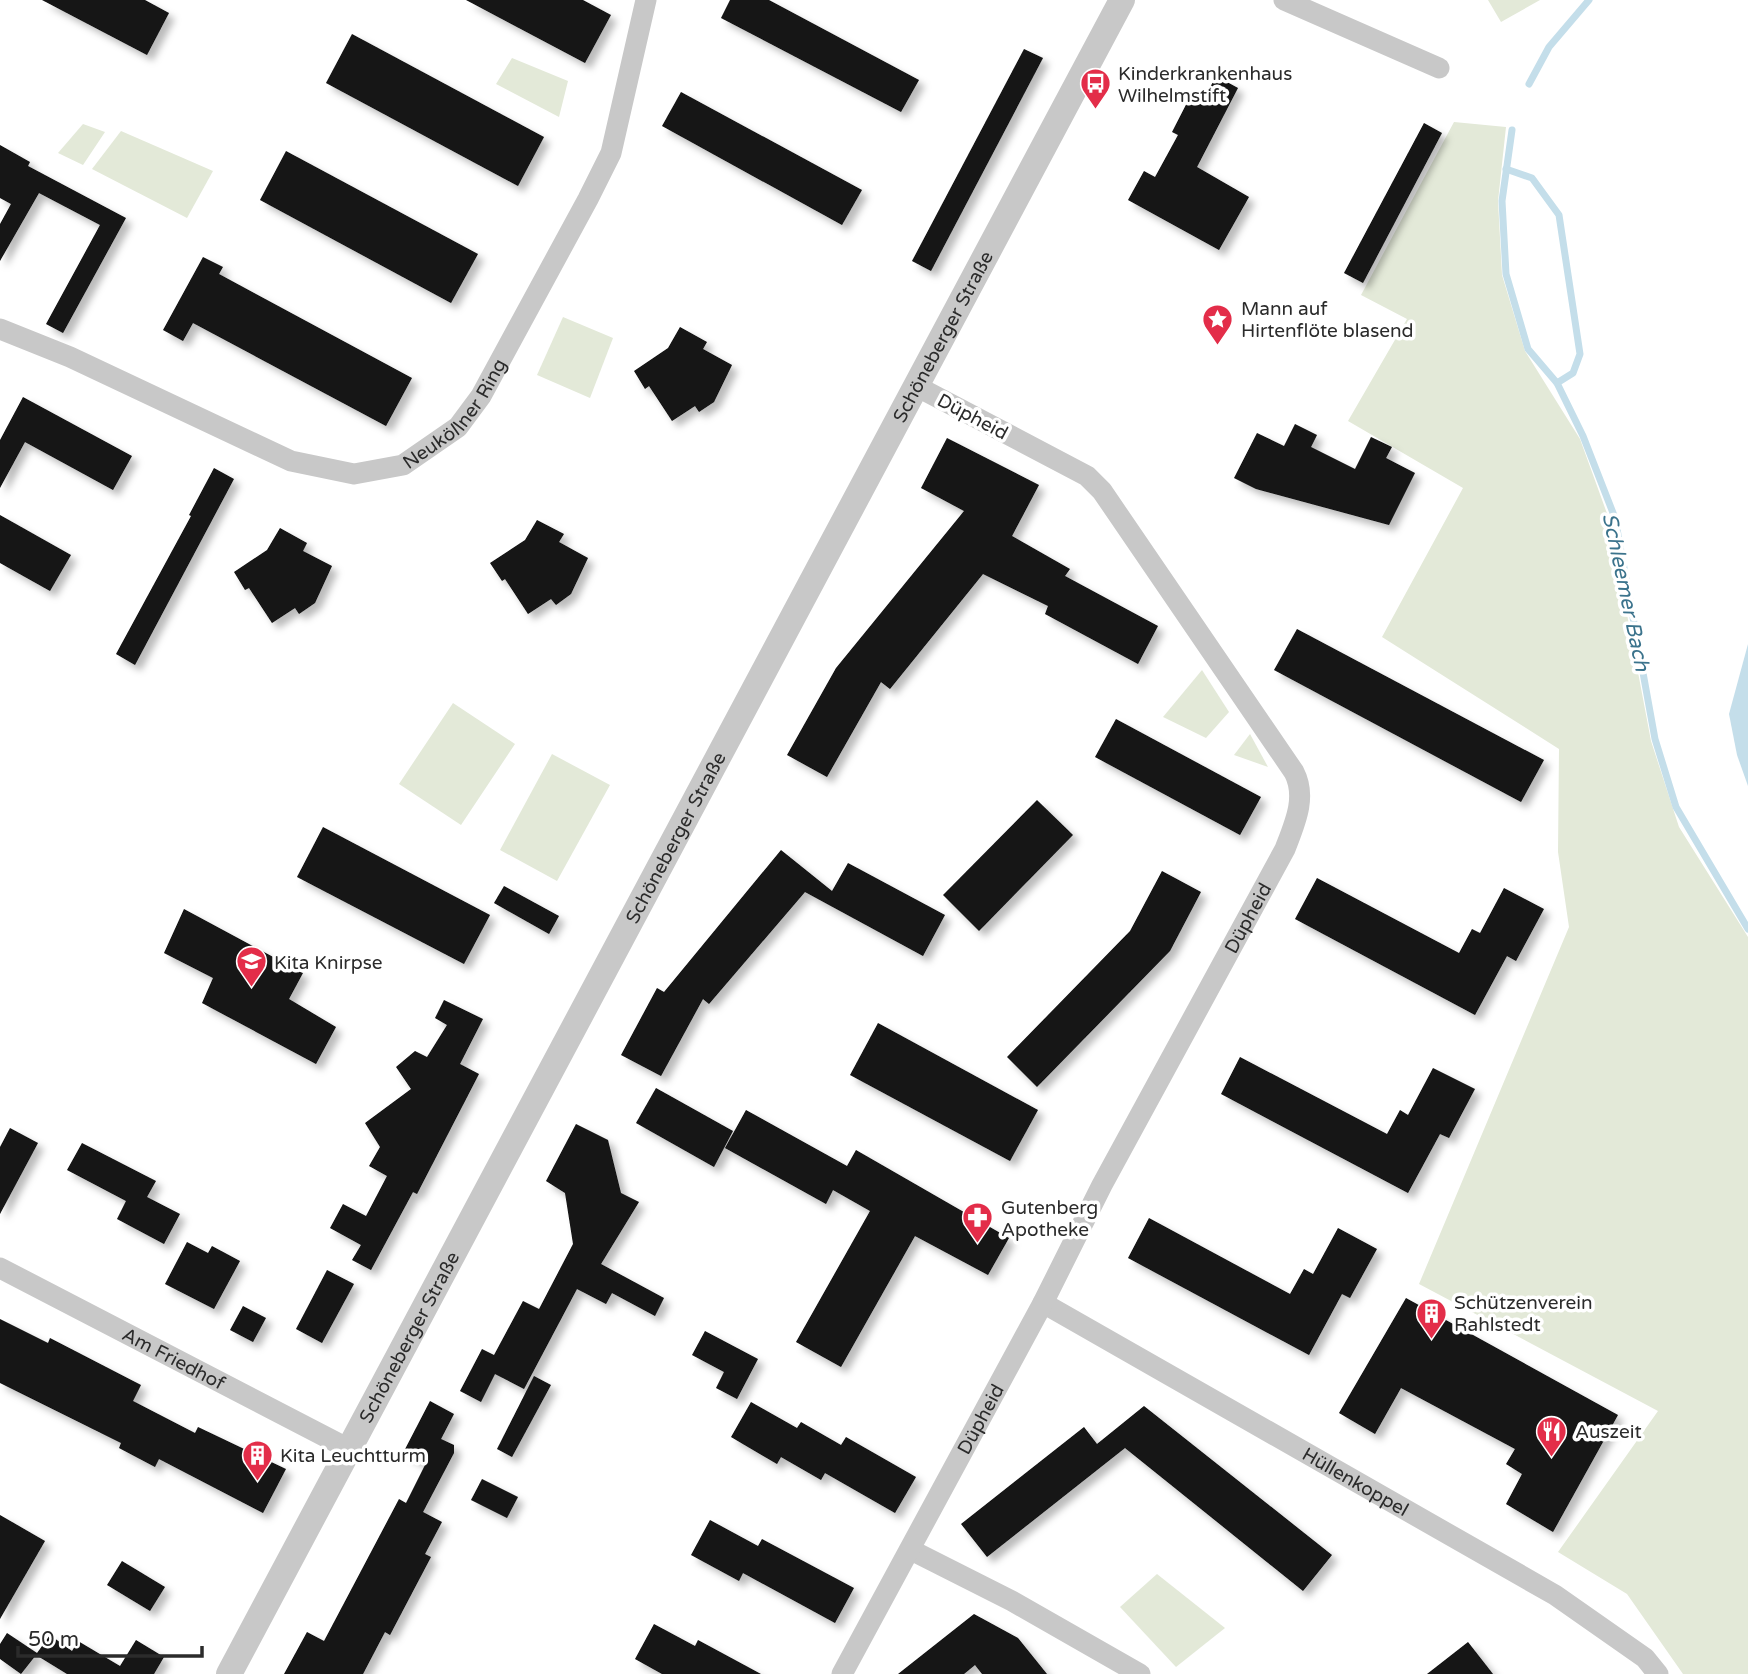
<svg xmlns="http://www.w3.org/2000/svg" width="1748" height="1674" font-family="'Varela Round',sans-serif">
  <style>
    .green { fill: #e3e9d8 }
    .water { fill: #c4deea }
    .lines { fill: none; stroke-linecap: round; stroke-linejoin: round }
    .stream { stroke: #c4deea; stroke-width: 7 }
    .building { fill: #121212; filter: url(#shadow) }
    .minor { stroke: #c8c8c8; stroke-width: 21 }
    .tertiary { stroke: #c8c8c8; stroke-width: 26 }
    .labels { text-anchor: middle; stroke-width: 7; stroke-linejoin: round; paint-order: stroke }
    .poi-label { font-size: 19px; fill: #2b2b2b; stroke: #fff; text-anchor: start }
    .street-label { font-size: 19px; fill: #2b2b2b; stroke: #fff }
    .water-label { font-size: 21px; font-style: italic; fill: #3b738c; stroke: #fff }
  </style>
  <defs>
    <filter id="shadow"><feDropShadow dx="6" dy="6" stdDeviation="3.5" flood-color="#0004"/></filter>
  </defs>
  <rect width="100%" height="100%" fill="#fff"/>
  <g class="green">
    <polygon points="1488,0 1540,0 1501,22"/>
    <polygon points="512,58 568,81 559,117 496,84"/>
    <polygon points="1454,122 1506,127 1498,201 1502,275 1525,351 1580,439 1609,519 1651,741 1679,827 1748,937 1748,1674 1683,1674 1627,1594 1558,1552 1658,1411 1419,1284 1569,927 1558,852 1559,749 1382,637 1463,488 1348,421 1407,319 1361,295"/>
    <polygon points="83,124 105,132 83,165 58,153"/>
    <polygon points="121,131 213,171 187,218 92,169"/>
    <polygon points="563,317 613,338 590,398 537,375"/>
    <polygon points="1202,670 1229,712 1206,738 1163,717"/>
    <polygon points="453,703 515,744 461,825 399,784"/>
    <polygon points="1250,734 1268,767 1234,755"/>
    <polygon points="552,754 610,785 557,881 500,850"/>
    <polygon points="1157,1574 1225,1628 1176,1667 1120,1607"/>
  </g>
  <polygon class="water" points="1748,644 1748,786 1737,755 1729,714"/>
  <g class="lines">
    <g class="stream">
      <polyline points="1529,84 1549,47 1589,0"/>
      <polyline points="1512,130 1502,201 1506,274 1528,349 1557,383 1583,436 1615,518 1655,739 1676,807 1748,929"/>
      <polyline points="1506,169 1532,178 1559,215 1580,354 1573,373 1557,383"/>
    </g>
  </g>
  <g class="building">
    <polygon points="42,0 145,0 169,13 147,55"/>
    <polygon points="466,0 583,0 611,15 585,63"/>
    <polygon points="730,0 769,0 919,80 901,112 721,18"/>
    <polygon points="352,34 544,137 518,186 326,83"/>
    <polygon points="1024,49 1043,58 931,271 912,261"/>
    <polygon points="1216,76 1238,88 1197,167 1249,197 1219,250 1128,200 1144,171 1155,177 1178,135 1172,132 1193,91 1205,97"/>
    <polygon points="681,92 862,190 842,225 662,126"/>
    <polygon points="1424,123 1442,133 1363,283 1344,273"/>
    <polygon points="0,145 30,162 28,166 126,218 63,333 46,324 100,225 39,193 0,261 0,224 11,204 0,198"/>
    <polygon points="286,151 478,254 451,303 260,200"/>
    <polygon points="203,257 223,267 219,274 412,378 386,426 193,323 183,341 163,330"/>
    <polygon points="680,327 707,342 703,349 732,365 714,402 699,412 695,406 672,421 649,386 645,389 634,371 668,348"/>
    <polygon points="23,397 132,456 113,490 25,442 0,488 0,440"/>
    <polygon points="1295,424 1317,435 1311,447 1355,469 1371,437 1392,447 1386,458 1415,473 1389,525 1256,489 1234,478 1257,433 1284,446"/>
    <polygon points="947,438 1039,485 1012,536 1070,569 1065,576 1158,626 1138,664 1045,614 1048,606 983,574 890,689 881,682 827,777 787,755 836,668 964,511 921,488"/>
    <polygon points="214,468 234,479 135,665 116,654 191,516 189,515"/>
    <polygon points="0,515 71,555 50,591 0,563"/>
    <polygon points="537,520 564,534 559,542 588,558 571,594 556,605 551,599 528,614 505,579 502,581 490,563 525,540"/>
    <polygon points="280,528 307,543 303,551 332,566 315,603 299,614 295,608 272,623 249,588 245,590 234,572 267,550"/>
    <polygon points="1297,629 1544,760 1521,802 1274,670"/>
    <polygon points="1116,719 1261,797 1240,835 1095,757"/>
    <polygon points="1037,800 1073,835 979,931 943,895"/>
    <polygon points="323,827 490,915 464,964 297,877"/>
    <polygon points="781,850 832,891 848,863 945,915 923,956 805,892 709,1004 703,999 661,1076 621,1055 657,988 664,992"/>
    <polygon points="1162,871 1201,892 1170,951 1037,1087 1007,1057 1130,931"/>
    <polygon points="1317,878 1459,953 1472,929 1480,933 1504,888 1544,909 1516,961 1507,956 1475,1015 1295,919"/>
    <polygon points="504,886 559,916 549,934 494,903"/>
    <polygon points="184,909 303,973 289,999 336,1027 316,1064 202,1003 213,978 164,953"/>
    <polygon points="444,1000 483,1019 460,1064 479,1074 417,1194 413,1192 371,1270 352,1260 361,1245 330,1228 343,1204 366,1216 387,1176 369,1166 380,1147 365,1123 411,1089 396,1067 415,1051 427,1057 447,1025 435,1018"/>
    <polygon points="878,1023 1038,1110 1010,1161 850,1075"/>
    <polygon points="1240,1057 1387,1134 1400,1110 1408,1115 1433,1068 1475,1089 1449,1138 1440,1134 1408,1193 1221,1094"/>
    <polygon points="656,1088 733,1131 714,1167 636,1123"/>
    <polygon points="746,1110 847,1166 856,1150 1009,1238 988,1275 915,1236 841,1367 796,1342 870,1211 833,1190 826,1204 725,1148"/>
    <polygon points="576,1124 608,1140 621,1193 639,1202 601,1264 664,1298 655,1316 612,1293 606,1304 577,1289 524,1389 495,1374 481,1402 460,1391 482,1349 494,1355 523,1301 539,1309 573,1244 565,1193 546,1181"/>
    <polygon points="10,1128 38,1143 0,1214 0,1147"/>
    <polygon points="82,1143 156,1181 147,1197 180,1214 164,1244 117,1219 126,1201 67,1170"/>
    <polygon points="1149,1218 1290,1294 1304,1269 1313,1274 1338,1228 1377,1249 1350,1298 1342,1294 1309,1355 1128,1258"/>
    <polygon points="187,1242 208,1253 212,1246 240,1261 214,1309 165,1284"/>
    <polygon points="327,1270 354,1284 322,1343 296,1329"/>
    <polygon points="1406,1298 1618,1415 1553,1532 1506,1504 1522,1474 1506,1464 1515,1449 1401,1388 1375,1434 1339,1413"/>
    <polygon points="243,1306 266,1318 253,1342 230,1330"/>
    <polygon points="0,1319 48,1343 50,1338 141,1385 133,1401 195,1433 198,1427 286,1469 263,1513 159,1459 155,1467 119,1448 121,1443 0,1383"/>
    <polygon points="705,1331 758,1359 737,1399 716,1388 724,1372 692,1355"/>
    <polygon points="534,1376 551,1385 512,1457 497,1449"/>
    <polygon points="430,1401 454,1414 441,1439 454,1445 454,1453 423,1512 442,1522 425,1554 431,1557 390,1635 385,1632 363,1674 284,1674 307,1632 324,1641 399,1499 406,1503 425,1465 403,1453"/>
    <polygon points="751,1402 797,1428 801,1422 841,1445 846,1437 916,1477 895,1513 825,1473 821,1480 781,1457 777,1464 731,1437"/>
    <polygon points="1144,1406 1332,1555 1303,1591 1125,1448 987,1557 961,1524 1084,1427 1097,1444"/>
    <polygon points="482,1479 518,1497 507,1518 471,1500"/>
    <polygon points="0,1515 45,1541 0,1619"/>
    <polygon points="710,1520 758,1546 762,1539 854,1588 835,1623 743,1573 739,1581 691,1555"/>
    <polygon points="122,1561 165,1587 150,1611 107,1585"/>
    <polygon points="974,1614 1018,1638 1047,1674 982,1674 975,1665 964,1674 898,1674"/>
    <polygon points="654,1624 695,1646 698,1640 761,1674 662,1674 635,1659"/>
    <polygon points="7,1633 37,1653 50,1635 72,1651 78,1641 120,1666 136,1640 164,1657 154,1674 67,1674 36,1655 21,1674 0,1659 0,1644"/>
    <polygon points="1468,1642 1493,1674 1427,1674"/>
  </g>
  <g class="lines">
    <g class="minor">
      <polyline points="1284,0 1439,68"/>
      <path id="s1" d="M0 329 70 357 291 461 354 474 403 465 458 427 481 396 588 199 611 153 646 0"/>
      <path id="s2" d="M0 1268 349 1449"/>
      <path id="s3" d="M1043 1303 1555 1595 1645 1658 1658 1674"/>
      <polyline points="911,1550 1012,1601 1140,1674"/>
      <path id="s4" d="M842 1674 1043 1303 1102 1185 1285 849C1295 823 1307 797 1294 772L1102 491 1087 476 916 386"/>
    </g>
    <path class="tertiary" id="s5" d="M229 1674 1122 0"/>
  </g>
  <defs>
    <symbol id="bus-pin" viewBox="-11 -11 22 30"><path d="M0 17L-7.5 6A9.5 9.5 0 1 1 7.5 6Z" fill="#e32d49" stroke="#fff"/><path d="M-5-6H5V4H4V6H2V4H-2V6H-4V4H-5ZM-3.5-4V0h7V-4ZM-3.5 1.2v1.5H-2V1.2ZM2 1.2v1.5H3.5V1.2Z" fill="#fff"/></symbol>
    <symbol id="sight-pin" viewBox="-11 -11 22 30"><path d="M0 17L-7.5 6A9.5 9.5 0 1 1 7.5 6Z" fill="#e32d49" stroke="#fff"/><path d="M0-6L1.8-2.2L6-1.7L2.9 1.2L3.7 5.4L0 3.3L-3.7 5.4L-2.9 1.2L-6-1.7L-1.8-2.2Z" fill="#fff"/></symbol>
    <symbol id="school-pin" viewBox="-11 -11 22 30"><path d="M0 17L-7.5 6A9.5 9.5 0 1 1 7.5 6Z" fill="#e32d49" stroke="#fff"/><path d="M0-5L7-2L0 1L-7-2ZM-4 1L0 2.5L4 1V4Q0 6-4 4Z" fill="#fff"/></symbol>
    <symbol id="pharmacy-pin" viewBox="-11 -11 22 30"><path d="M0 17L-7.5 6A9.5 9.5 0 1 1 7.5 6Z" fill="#e32d49" stroke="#fff"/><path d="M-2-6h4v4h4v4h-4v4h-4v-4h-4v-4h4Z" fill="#fff"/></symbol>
    <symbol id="building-pin" viewBox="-11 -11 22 30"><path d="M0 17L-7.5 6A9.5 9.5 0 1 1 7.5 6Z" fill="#e32d49" stroke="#fff"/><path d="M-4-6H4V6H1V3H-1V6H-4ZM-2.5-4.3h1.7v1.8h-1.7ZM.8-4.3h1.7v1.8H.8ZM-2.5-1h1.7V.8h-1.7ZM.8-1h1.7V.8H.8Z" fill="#fff"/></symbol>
    <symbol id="restaurant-pin" viewBox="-11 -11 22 30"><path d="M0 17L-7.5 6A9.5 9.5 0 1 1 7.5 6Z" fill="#e32d49" stroke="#fff"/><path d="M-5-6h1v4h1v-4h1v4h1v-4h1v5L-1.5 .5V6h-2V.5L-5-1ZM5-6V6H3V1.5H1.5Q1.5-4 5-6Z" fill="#fff"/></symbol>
  </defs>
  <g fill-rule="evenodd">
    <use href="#bus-pin" x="1078" y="66" width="35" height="47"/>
    <use href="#sight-pin" x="1200" y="302" width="35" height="47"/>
    <use href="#school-pin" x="234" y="944" width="35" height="47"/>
    <use href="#pharmacy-pin" x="960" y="1200" width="35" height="47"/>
    <use href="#building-pin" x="1414" y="1296" width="35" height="47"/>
    <use href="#restaurant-pin" x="1534" y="1414" width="35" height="47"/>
    <use href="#building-pin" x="240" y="1438" width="35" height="47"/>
  </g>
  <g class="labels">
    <g class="poi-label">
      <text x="1118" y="80">Kinderkrankenhaus<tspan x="1118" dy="22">Wilhelmstift</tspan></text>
      <text x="1241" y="315">Mann auf<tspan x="1241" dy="22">Hirtenflöte blasend</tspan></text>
      <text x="274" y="969">Kita Knirpse</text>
      <text x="1001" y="1214">Gutenberg<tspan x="1001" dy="22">Apotheke</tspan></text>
      <text x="1454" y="1309">Schützenverein<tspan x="1454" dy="22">Rahlstedt</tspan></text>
      <text x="1575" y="1438">Auszeit</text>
      <text x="280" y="1462">Kita Leuchtturm</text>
    </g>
    <g class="street-label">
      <text dy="7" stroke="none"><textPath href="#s5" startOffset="1516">Schöneberger Straße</textPath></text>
      <text dy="7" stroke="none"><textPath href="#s1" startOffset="508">Neuköllner Ring</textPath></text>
      <text transform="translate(973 416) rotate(28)" y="7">Düpheid</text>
      <text dy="7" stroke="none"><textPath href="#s5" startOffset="948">Schöneberger Straße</textPath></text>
      <text dy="7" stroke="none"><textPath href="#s4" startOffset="858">Düpheid</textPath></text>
      <text dy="7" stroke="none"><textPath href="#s5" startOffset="382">Schöneberger Straße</textPath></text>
      <text dy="7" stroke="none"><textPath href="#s2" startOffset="196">Am Friedhof</textPath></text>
      <text dy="7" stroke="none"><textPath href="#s4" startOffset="290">Düpheid</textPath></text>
      <text dy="7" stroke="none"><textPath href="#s3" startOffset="360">Hüllenkoppel</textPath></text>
    </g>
    <g class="water-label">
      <text transform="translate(1626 592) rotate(78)" y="7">Schleemer Bach</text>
    </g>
  </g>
  <path d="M18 1646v10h184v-10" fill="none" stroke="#2b2b2b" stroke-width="3.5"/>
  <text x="28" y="1646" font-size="21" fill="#2b2b2b" stroke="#ffffff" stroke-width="5" paint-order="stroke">50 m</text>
</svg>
